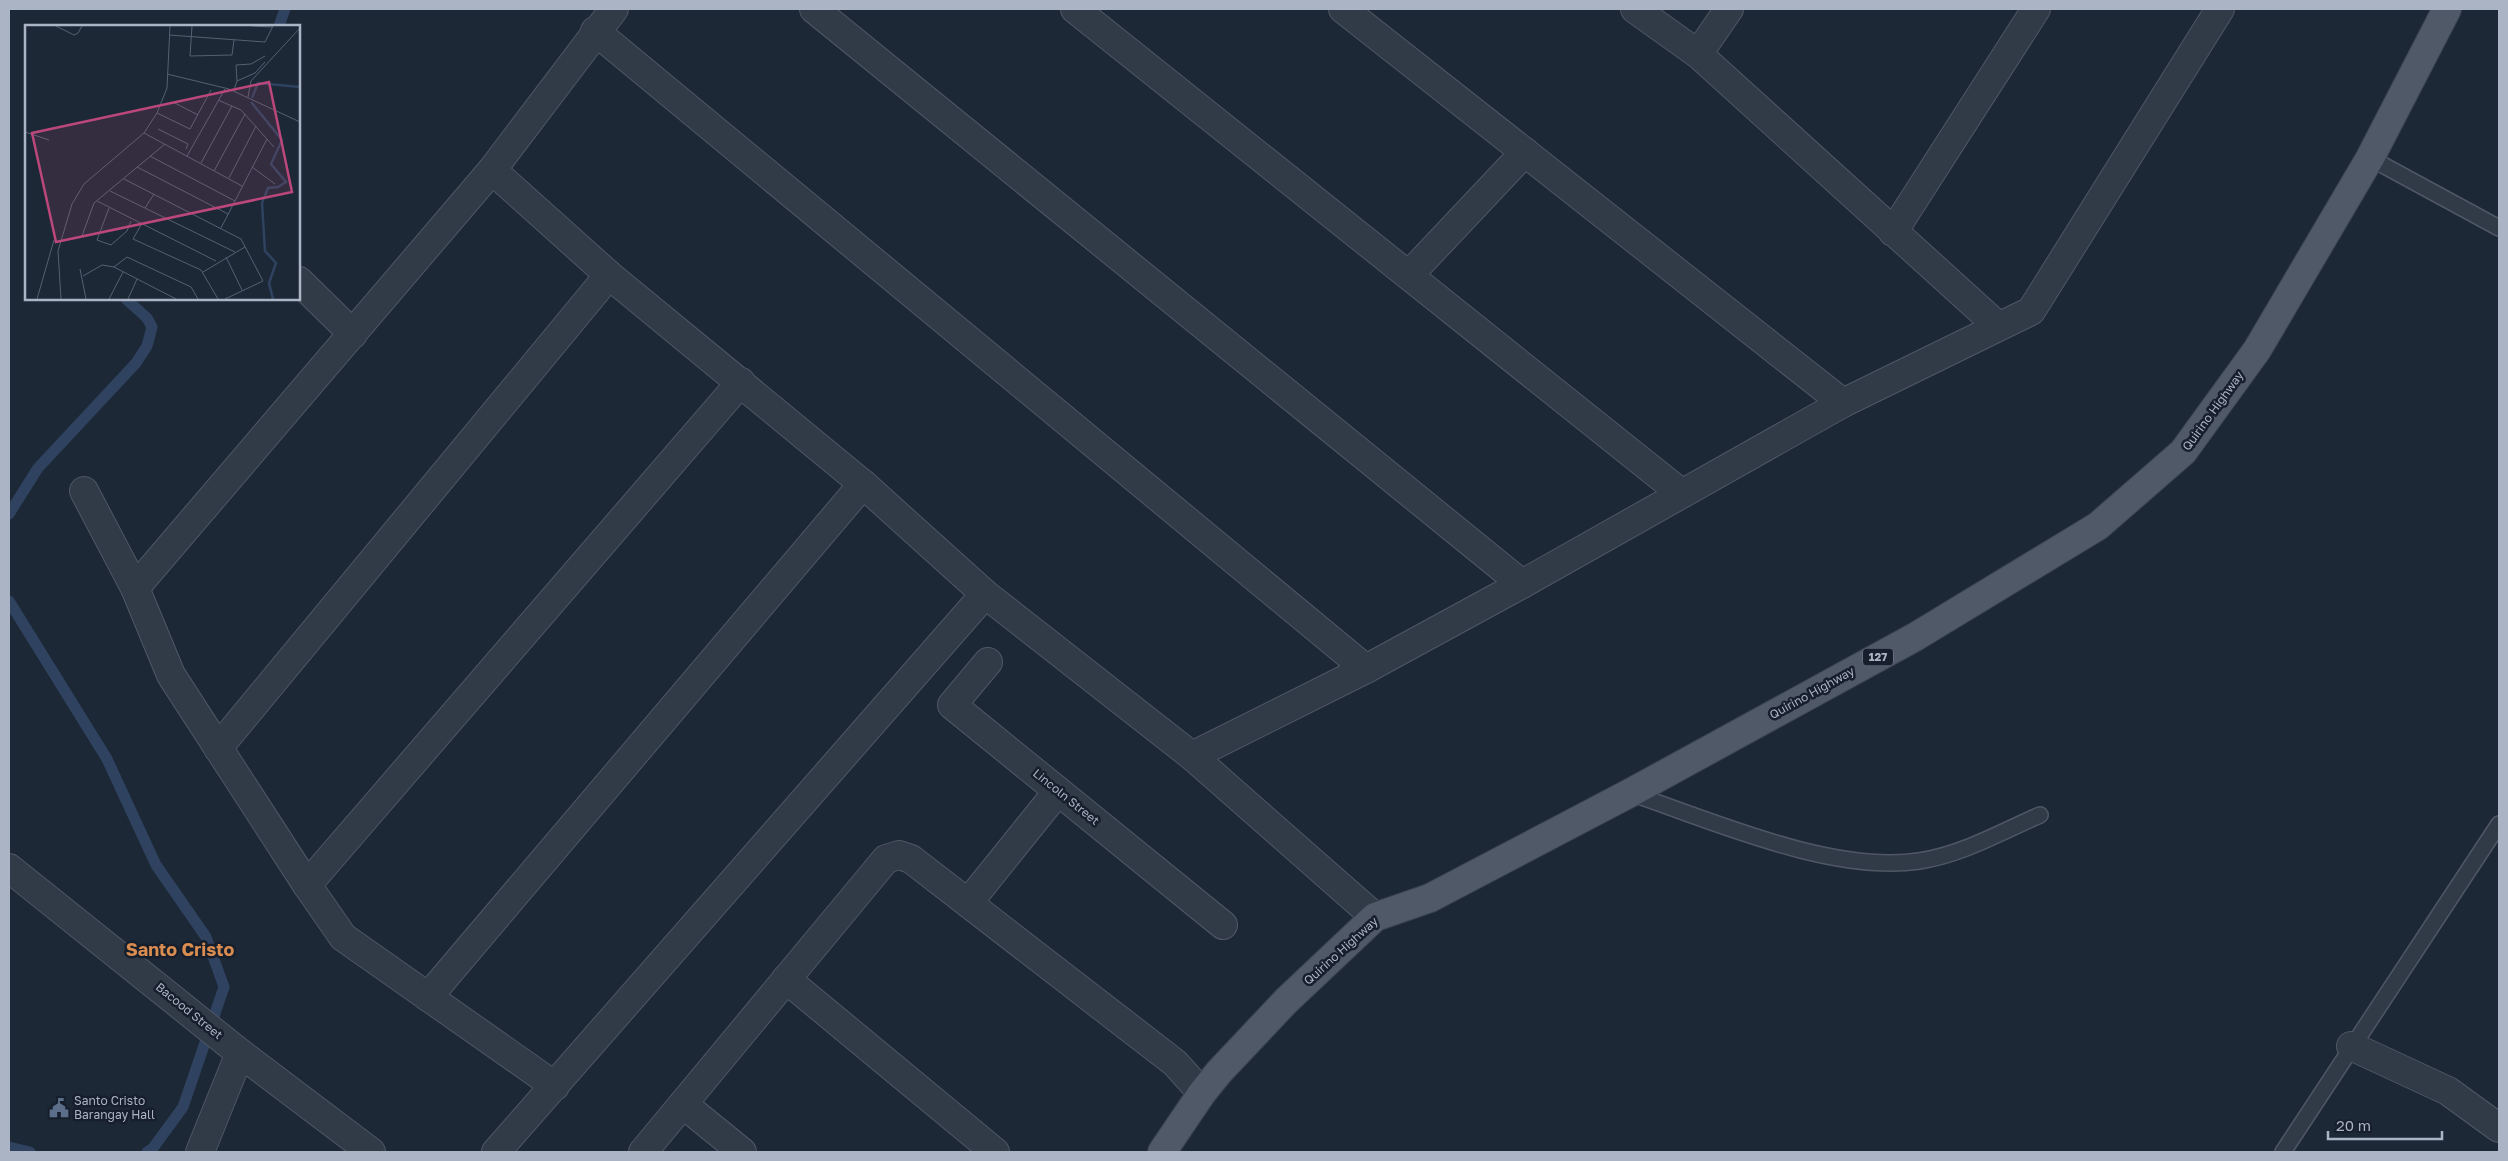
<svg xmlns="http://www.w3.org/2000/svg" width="2508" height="1161" font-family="'Golos Text',sans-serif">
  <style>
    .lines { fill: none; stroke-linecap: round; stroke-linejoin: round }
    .stream { stroke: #2f4360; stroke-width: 11 }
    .lane-casing { stroke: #4f5766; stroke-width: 18 }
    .street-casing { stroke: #4f5766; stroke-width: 30 }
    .primary-casing { stroke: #3b4351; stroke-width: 30 }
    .lane { stroke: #313a47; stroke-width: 15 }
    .street { stroke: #313a47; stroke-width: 28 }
    .primary { stroke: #4f5968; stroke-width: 28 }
    .labels { text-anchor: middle; stroke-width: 5; stroke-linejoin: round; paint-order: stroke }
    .shield { fill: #171f2c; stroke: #7f8797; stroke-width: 1 }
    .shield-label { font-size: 11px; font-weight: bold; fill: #abb4c5 }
    .street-label { font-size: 12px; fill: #abb4c5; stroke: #171f2c }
    .poi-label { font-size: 12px; fill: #abb4c5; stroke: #171f2c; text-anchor: start }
    .district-label { font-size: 18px; font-weight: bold; fill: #da8d50; stroke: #171f2c }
    .inset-river { fill: none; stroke: #2f4360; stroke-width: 2.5 }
    .inset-road { fill: none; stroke: #566070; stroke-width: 1 }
    .view { fill: #bb477b; fill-opacity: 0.15; stroke: #bb477b; stroke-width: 2.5 }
    .inset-edge { fill: none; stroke: #abb4c5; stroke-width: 2.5 }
  </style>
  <rect width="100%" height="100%" fill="#1d2837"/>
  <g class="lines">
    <g class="stream">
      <polyline points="279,26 285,9"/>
      <polyline points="9,514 38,468 136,363 147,346 152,327 147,318 126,299"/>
      <polyline points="9,601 107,759 156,865 206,937 224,987 183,1107 153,1148 147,1152"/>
      <polyline points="9,1147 30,1152"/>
    </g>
    <defs>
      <g id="lane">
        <polyline points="2370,158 2499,228"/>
        <path d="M1630 793C1713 821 1832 874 1919 861 1961 855 2001 832 2040 815"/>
        <polyline points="2283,1152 2499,824"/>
      </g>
      <g id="street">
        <polyline points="814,9 1522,584"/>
        <polyline points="1075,9 1681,493"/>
        <polyline points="1343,9 1843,403"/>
        <polyline points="1635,9 1698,54 1998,326"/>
        <polyline points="595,31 1366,669"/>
        <polyline points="1698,54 1729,9"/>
        <polyline points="492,170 609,275 863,484 985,594 1192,756 1375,917"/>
        <polyline points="1893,232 2036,9"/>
        <polyline points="1409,275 1525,152"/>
        <polyline points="299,281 353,334"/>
        <polyline points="84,491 135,588 171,675 307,885 343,937 555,1086"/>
        <polyline points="135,588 492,170 614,9"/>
        <polyline points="988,662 952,705 1223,925"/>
        <polyline points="218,748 609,275"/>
        <polyline points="1192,756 1366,669 1522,584 1843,403 2031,311 2220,9"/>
        <polyline points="9,868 240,1053 371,1152"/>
        <polyline points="307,885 741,382"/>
        <polyline points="968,903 1058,791"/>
        <polyline points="786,979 995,1152"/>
        <polyline points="428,997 863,484"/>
        <polyline points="2351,1046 2448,1091 2499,1128"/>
        <polyline points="683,1104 742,1152"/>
        <polyline points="200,1152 240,1053"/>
        <polyline points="496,1152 985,594"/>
        <polyline points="643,1152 886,859 899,855 911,859 1175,1063 1202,1093"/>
      </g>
      <polyline id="primary" points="1162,1152 1202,1093 1219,1072 1286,1001 1375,917 1430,898 1630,793 1915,637 2098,526 2183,452 2257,350 2370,158 2447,9"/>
    </defs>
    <use href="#lane" class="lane-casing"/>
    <use href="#street" class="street-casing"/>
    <use href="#primary" class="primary-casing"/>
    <use href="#lane" class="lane"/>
    <use href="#street" class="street"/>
    <use href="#primary" class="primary"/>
  </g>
  <defs>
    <symbol id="civic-bare" viewBox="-9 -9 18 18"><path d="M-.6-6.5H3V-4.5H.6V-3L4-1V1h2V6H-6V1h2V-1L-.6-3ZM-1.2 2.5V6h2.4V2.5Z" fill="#5c6f8a" stroke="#171f2c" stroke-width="2.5" paint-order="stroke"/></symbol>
  </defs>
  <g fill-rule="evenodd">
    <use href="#civic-bare" x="45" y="1094" width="28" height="28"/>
  </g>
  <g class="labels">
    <rect class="shield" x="1863" y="648.5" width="30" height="17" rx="4"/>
    <g class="shield-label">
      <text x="1878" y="661">127</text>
    </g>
    <g class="street-label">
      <text transform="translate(2213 411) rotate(-54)" y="4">Quirino Highway</text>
      <text transform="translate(1812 693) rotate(-29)" y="4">Quirino Highway</text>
      <text transform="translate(1066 797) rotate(39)" y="4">Lincoln Street</text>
      <text transform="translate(1341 951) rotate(-42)" y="4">Quirino Highway</text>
      <text transform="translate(189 1011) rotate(39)" y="4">Bacood Street</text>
    </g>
    <g class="poi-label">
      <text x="74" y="1105">Santo Cristo<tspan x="74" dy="14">Barangay Hall</tspan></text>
    </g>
    <g class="district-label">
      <text x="180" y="956">Santo Cristo</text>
    </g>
  </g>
  <g transform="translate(25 25)">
    <rect width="275" height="275" fill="#1d2837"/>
    <path class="inset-river" d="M227 73 233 58 275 62M226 77 257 115 246 139 261 157 253 162 243 163 237 178 240 226 251 238 244 258 248 274"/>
    <path class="inset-road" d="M31 1 49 10 53 8 57 1M167 1 165 31 207 30 209 15M227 1 247 2M144 10 240 17 248 1M142 49 204 64 275 97M212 56 230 48 240 37M209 65 212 56 211 40 226 39 240 31M223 72 226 56 275 3M193 75 216 85 249 122M148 77 173 90M132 88 165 104 186 65M133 104 163 119 161 124M0 107 24 115M119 108 217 161M125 131 210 176M162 131 200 64M176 138 207 81M112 142 203 189M227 142 250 159M189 146 220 89M204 153 231 101M99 154 216 214 238 256 200 274M85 166 210 227M72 176 191 236M84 183 72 215 86 220 102 206 106 196M120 183 129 169M116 200 108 214 176 245 193 274M196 203 242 114M57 211 69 178 140 119M201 232 217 265M89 242 102 232 166 262 173 274M55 244 61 274M178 247 220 222M58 251 77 240 89 242 151 274M12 274 29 215M36 274 33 226 47 179 59 159 119 108 132 88 142 63 145 1M84 274 98 247M103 274 112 254"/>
    <path class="view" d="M244 57 267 167 31 217 7 108Z"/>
    <rect width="275" height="275" class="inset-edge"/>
  </g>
  <rect width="2508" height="1161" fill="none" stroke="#abb4c5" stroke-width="20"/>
  <path d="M2328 1131v8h114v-8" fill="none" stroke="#abb4c5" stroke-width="2.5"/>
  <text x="2336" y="1131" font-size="15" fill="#abb4c5" stroke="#171f2c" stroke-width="4" paint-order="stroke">20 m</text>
</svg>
